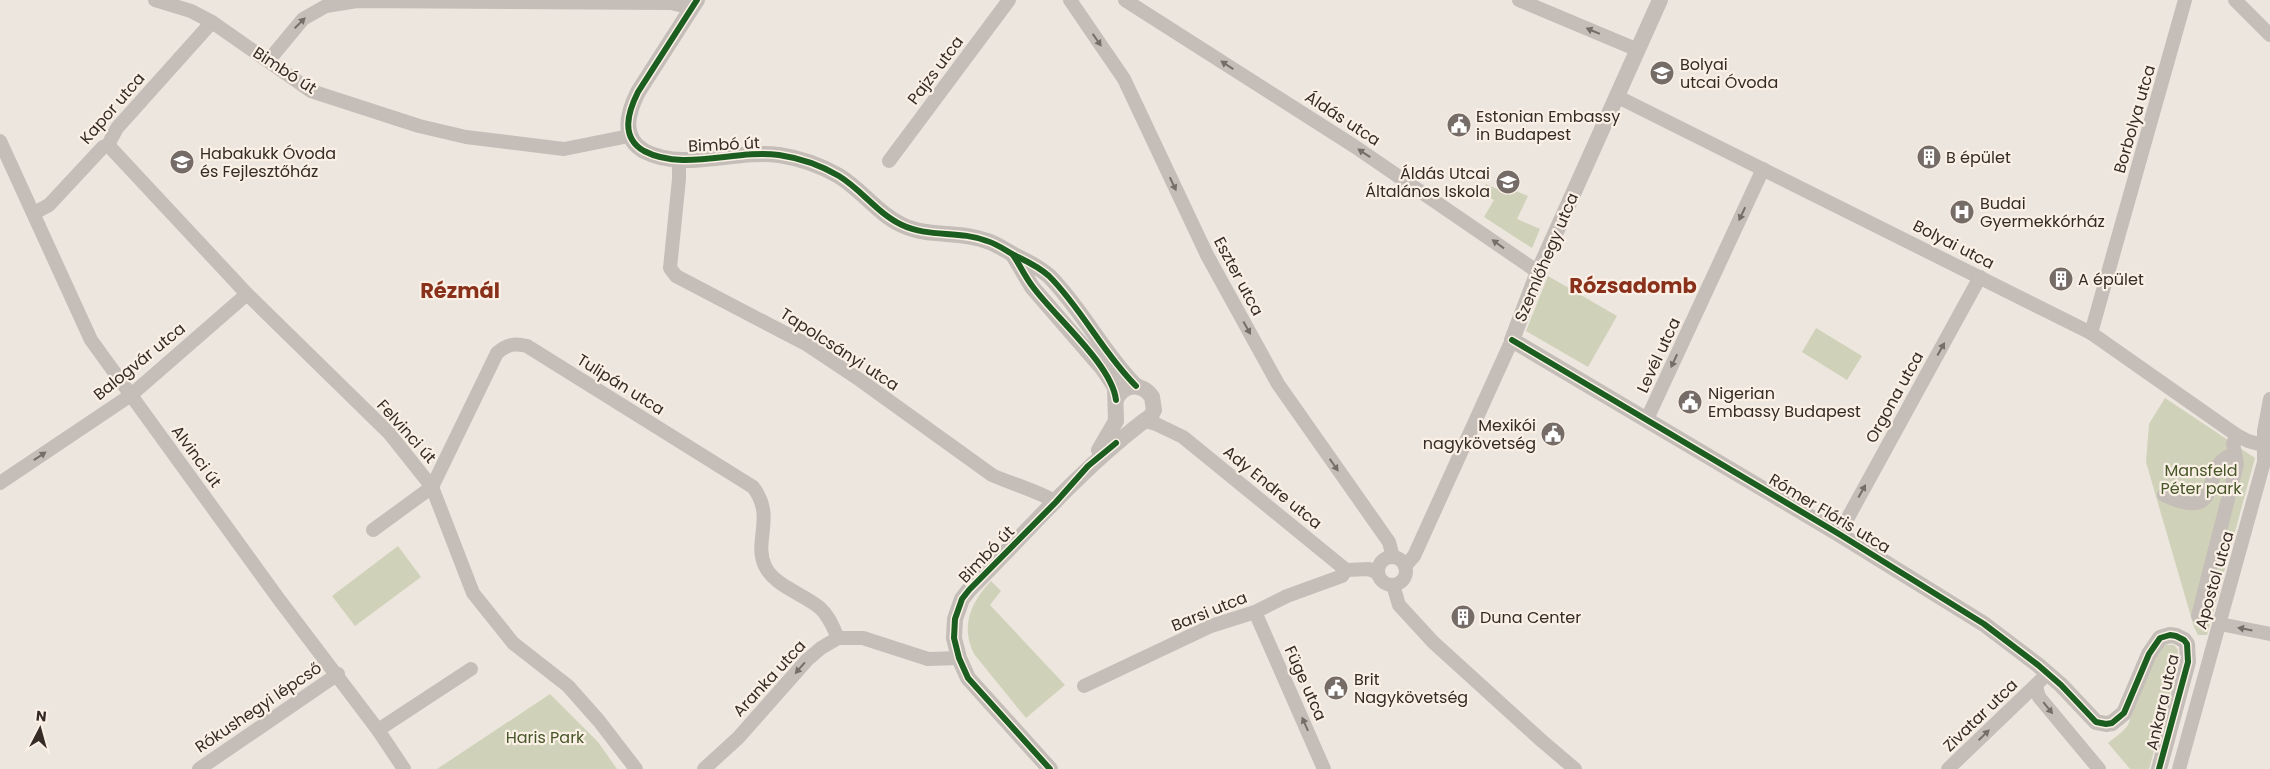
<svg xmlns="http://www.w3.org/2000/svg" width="2270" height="769" font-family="Poppins,sans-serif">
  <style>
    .green { fill: #cfd2b8 }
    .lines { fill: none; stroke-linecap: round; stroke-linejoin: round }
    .minor { stroke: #c5bdb8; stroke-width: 14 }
    .tertiary { stroke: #c5bdb8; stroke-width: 16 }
    .cycleway-casing { stroke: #faf0e5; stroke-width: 9 }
    .cycleway { stroke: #1b5e20; stroke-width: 6 }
    .oneway { fill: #766d68 }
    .labels { text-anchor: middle; stroke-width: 4.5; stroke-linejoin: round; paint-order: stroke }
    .poi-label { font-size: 16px; fill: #362b26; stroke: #faf0e5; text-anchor: start }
    .street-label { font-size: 16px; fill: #362b26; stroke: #faf0e5 }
    .park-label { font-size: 16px; fill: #475629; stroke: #faf0e5 }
    .district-label { font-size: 21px; font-weight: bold; fill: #89311b; stroke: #faf0e5 }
  </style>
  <rect width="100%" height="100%" fill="#ede6df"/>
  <g class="green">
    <polygon points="1486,184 1497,189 1500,184 1528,196 1517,219 1540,229 1532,248 1484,217 1494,200 1482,193"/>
    <polygon points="1548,276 1617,316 1588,367 1526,331"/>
    <polygon points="1816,328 1862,356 1847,380 1802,352"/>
    <polygon points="2165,398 2255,458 2207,635 2198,635 2194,627 2146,462 2149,424"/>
    <polygon points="398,546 421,577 355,626 332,596"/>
    <path d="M991 581 1001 591 990 605 1065 685 1026 718 974 654C960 626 971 602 991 581Z"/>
    <polygon points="2162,645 2174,645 2178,650 2175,675 2149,769 2130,769 2108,743 2123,731 2128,725 2148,668"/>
    <polygon points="550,694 598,742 617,769 437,769"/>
  </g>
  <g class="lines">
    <g class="minor">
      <polyline points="155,0 191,11 212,22 311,91 419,126 466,137 564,149 629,136"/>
      <polyline points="1070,0 1124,79 1207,255 1278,384 1389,542 1393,557"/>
      <polyline points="1125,0 1354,146 1538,272"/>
      <polyline points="1519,0 1638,50"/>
      <polyline points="2235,0 2270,35"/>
      <polyline points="269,60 303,19 326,6 357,1 671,3 692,8"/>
      <polyline points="1616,96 2091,333 2238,436 2248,441 2270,447"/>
      <polyline points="0,141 91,340 278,598 378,730 404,769"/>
      <polyline points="108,145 247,294 389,433 432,487 473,593 513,643 568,686 599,721 636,769"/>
      <path d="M679 160V179L670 268 676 276 806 344 860 380 992 475C1014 485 1036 490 1056 502"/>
      <polyline points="889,161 1009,0"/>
      <polyline points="34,213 49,205 103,147 108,145 117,128 212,22"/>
      <polyline points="2091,333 2185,0"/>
      <polyline points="1647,419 1763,169"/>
      <polyline points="1146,421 1156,424 1183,437 1346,570 1369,569 1378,573"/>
      <polyline points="0,483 131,395 247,294"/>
      <path d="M2164 495C2230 526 2197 461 2234 455"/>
      <path d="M373 530 432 487 497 353C507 344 515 343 527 346L753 487C776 517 753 541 765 566 774 586 804 594 820 608 829 616 833 627 838 638"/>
      <polyline points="1839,534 1980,277"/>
      <circle cx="1392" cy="571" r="14"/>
      <polyline points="1405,566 1414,556 1512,340"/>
      <polyline points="1393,585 1399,605 1433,642 1542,741 1575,769"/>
      <polyline points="1255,612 1324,769"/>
      <polyline points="2198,616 2237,464 2233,443 2238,436"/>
      <polyline points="2220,624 2270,634"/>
      <polyline points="1084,686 1211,626 1255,612 1287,596 1342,576 1346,570"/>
      <polyline points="2036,686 2039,697 2099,769"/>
      <polyline points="378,730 471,669"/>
      <polyline points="199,769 338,674"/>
      <polyline points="704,769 738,738 807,660 821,648 838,638 863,638 928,659 959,658"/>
      <polyline points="1948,769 2042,679 2047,673"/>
      <polyline points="2179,769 2264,462 2264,431 2270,399"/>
    </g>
    <g class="tertiary">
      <path d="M697 0 638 92C628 112 620 137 644 151 684 172 735 149 779 155 799 158 822 166 839 176 862 190 878 214 902 225 929 238 959 230 987 241 997 244 1005 250 1014 255 1026 261 1038 266 1049 276 1082 309 1103 353 1136 386"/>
      <polyline points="1660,0 1538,272 1512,340 1839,534 1984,624 2038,665 2061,685 2096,722 2106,724 2112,723 2124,713 2149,654 2160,638 2170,635 2176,636 2184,640 2187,644 2188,662 2159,769"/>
      <polyline points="1013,255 1032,287 1103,369 1115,387 1116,421 1099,450"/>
      <path d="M1050 769 968 678 959 658 954 638 955 619 962 599 969 590C1025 534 1077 473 1140 424L1151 416 1154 410 1152 397C1142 382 1123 383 1116 400"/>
    </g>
    <defs>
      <g id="cycleway">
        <path d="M697 0 638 92C628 112 620 137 644 151 684 172 735 149 779 155 799 158 822 166 839 176 862 190 878 214 902 225 929 238 959 230 987 241 997 244 1005 250 1014 255 1026 261 1038 266 1049 276 1082 309 1103 353 1136 386"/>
        <path d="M1013 255C1020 265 1025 277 1033 287 1055 317 1112 365 1116 400"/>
        <polyline points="1512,340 1839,534 1984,624 2038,665 2061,685 2096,722 2106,724 2112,723 2124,713 2149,654 2160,638 2170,635 2176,636 2184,640 2187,644 2188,662 2159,769"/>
        <polyline points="1050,769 968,678 959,658 954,638 955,619 962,599 969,590 1056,502 1088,466 1116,443"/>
      </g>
    </defs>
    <use href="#cycleway" class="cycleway-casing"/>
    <use href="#cycleway" class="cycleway"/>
  </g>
  <defs><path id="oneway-solid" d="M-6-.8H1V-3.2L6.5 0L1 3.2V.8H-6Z" transform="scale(1.25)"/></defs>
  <g class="oneway">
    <use href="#oneway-solid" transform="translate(300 23) rotate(-45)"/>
    <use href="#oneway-solid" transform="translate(1593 31) rotate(-157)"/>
    <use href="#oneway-solid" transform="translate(1097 40) rotate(55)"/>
    <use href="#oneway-solid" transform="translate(1227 65) rotate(-147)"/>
    <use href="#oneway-solid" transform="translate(1364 153) rotate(-146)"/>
    <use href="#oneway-solid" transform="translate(1173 184) rotate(65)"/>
    <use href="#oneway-solid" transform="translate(1742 214) rotate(115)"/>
    <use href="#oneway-solid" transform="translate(1498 244) rotate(-144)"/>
    <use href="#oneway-solid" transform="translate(1247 328) rotate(61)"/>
    <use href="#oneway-solid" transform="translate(1941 349) rotate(-61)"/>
    <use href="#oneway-solid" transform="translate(1674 361) rotate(115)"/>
    <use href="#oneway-solid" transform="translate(40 456) rotate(-34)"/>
    <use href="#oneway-solid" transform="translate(1334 465) rotate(55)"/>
    <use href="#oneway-solid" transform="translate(1862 491) rotate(-61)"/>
    <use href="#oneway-solid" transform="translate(2245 629) rotate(-169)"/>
    <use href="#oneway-solid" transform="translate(800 668) rotate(131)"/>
    <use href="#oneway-solid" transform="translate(2048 708) rotate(51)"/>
    <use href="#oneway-solid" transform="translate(1305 724) rotate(-114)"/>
    <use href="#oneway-solid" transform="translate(1984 735) rotate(-44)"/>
  </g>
  <defs>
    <symbol id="school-disc" viewBox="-11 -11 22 22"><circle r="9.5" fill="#766c67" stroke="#faf0e5"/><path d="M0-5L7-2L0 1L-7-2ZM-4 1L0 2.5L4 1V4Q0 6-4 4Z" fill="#fff"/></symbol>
    <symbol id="civic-disc" viewBox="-11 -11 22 22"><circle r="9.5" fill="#766c67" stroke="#faf0e5"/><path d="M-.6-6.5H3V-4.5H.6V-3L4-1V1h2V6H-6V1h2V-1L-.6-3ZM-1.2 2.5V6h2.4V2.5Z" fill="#fff"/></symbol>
    <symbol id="building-disc" viewBox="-11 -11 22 22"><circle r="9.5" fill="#766c67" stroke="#faf0e5"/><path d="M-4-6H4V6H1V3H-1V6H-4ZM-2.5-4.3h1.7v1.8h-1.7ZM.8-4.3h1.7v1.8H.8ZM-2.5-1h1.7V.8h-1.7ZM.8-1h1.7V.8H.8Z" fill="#fff"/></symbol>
    <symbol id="hospital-disc" viewBox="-11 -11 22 22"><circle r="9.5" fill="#766c67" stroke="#faf0e5"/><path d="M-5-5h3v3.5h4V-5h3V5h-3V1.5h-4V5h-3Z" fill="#fff"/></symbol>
  </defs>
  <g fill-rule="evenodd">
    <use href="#school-disc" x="1648" y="59" width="28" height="28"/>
    <use href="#civic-disc" x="1445" y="111" width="28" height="28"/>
    <use href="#building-disc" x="1915" y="143" width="28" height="28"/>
    <use href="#school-disc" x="168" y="148" width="28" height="28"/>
    <use href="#school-disc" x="1494" y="168" width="28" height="28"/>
    <use href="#hospital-disc" x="1948" y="198" width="28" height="28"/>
    <use href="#building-disc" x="2047" y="265" width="28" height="28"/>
    <use href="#civic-disc" x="1676" y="388" width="28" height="28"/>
    <use href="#civic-disc" x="1539" y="420" width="28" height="28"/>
    <use href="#building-disc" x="1449" y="603" width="28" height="28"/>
    <use href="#civic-disc" x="1322" y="674" width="28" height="28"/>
  </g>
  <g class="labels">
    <g class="poi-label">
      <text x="1680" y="70">Bolyai<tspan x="1680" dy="18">utcai Óvoda</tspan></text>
      <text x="1476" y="122">Estonian Embassy<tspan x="1476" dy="18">in Budapest</tspan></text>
      <text x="200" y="159">Habakukk Óvoda<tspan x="200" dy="18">és Fejlesztőház</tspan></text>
      <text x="1946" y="163">B épület</text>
      <text x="1490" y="179" text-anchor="end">Áldás Utcai<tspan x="1490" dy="18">Általános Iskola</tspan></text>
      <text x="1980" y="209">Budai<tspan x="1980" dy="18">Gyermekkórház</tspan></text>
      <text x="2078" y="285">A épület</text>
      <text x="1708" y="399">Nigerian<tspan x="1708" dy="18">Embassy Budapest</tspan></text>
      <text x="1536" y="431" text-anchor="end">Mexikói<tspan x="1536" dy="18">nagykövetség</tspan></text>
      <text x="1480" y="623">Duna Center</text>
      <text x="1354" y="685">Brit<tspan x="1354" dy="18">Nagykövetség</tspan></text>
    </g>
    <g class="street-label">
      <text transform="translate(285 70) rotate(33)" y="6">Bimbó út</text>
      <text transform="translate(935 70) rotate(-53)" y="6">Pajzs utca</text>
      <text transform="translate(112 108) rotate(-49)" y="6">Kapor utca</text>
      <text transform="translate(1343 118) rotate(33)" y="6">Áldás utca</text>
      <text transform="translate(2134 119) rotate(-74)" y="6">Borbolya utca</text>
      <text transform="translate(724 144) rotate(-3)" y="6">Bimbó út</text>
      <text transform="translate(1954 244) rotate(27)" y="6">Bolyai utca</text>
      <text transform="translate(1546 257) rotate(-67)" y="6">Szemlőhegy utca</text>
      <text transform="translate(1239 276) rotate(62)" y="6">Eszter utca</text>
      <text transform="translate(840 349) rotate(33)" y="6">Tapolcsányi utca</text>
      <text transform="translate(1658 355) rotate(-65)" y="6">Levél utca</text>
      <text transform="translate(139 361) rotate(-39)" y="6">Balogvár utca</text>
      <text transform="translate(621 384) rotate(32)" y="6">Tulipán utca</text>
      <text transform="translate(1894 397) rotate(-61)" y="6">Orgona utca</text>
      <text transform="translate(407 431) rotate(48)" y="6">Felvinci út</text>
      <text transform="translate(197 456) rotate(54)" y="6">Alvinci út</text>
      <text transform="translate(1273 487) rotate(39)" y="6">Ady Endre utca</text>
      <text transform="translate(1830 513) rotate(31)" y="6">Rómer Flóris utca</text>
      <text transform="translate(986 554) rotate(-46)" y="6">Bimbó út</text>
      <text transform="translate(2214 580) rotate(-74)" y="6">Apostol utca</text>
      <text transform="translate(1209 611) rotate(-22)" y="6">Barsi utca</text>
      <text transform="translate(769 678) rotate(-47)" y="6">Aranka utca</text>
      <text transform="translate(1306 683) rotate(66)" y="6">Füge utca</text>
      <text transform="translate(2162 702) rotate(-77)" y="6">Ankara utca</text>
      <text transform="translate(258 707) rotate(-34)" y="6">Rókushegyi lépcső</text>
      <text transform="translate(1980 715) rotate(-44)" y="6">Zivatar utca</text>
    </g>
    <g class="park-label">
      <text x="2201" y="476">Mansfeld<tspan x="2201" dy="18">Péter park</tspan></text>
      <text x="545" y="743">Haris Park</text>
    </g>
    <g class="district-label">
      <text x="1633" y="293">Rózsadomb</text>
      <text x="460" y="298">Rézmál</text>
    </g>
  </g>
  <g transform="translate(40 729) rotate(6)" stroke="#faf0e5" stroke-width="4" paint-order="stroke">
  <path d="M0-4L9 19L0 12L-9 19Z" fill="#362b26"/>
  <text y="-8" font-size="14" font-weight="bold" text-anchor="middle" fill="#362b26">N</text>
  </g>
</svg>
